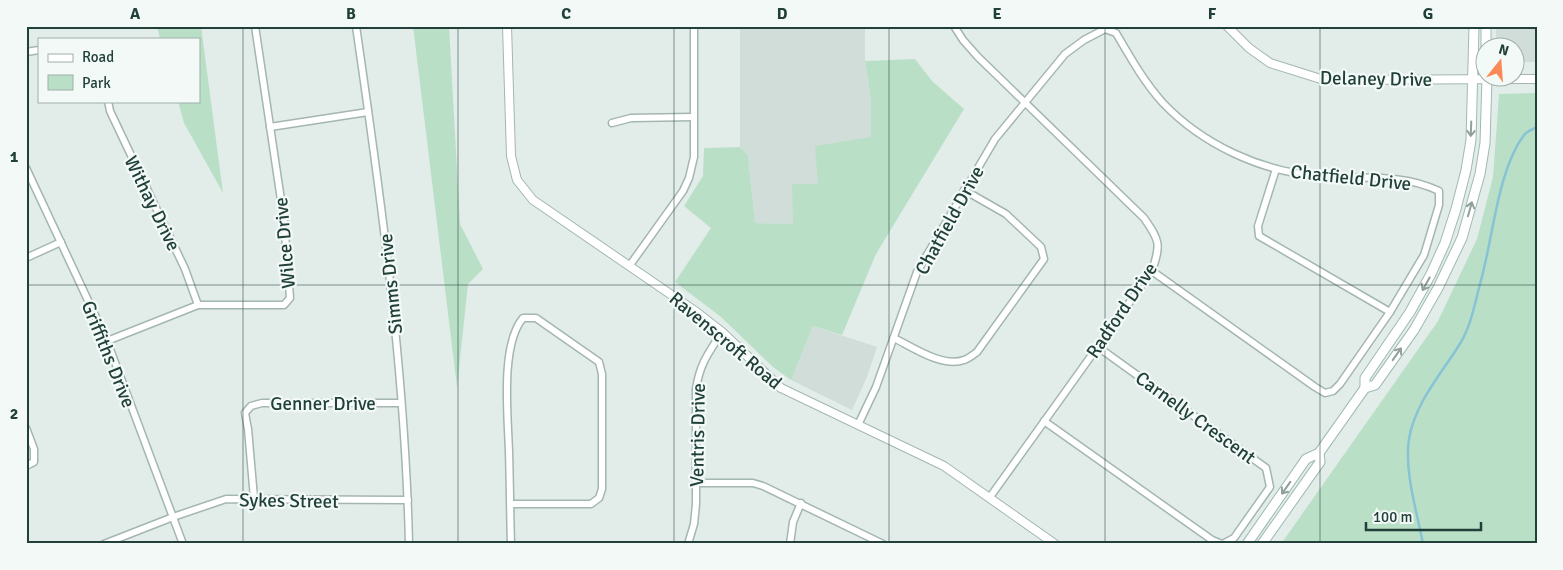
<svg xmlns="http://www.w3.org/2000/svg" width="1563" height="570" font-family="Signika,sans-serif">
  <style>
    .built { fill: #d1ddd8 }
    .green { fill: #badfc7 }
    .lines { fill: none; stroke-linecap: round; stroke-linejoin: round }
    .stream { stroke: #88c3d5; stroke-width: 2.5 }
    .minor-casing { stroke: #a4b6b1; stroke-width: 9 }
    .tertiary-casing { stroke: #a4b6b1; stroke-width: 10 }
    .secondary-casing { stroke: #a0bab3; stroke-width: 11 }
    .minor { stroke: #fff; stroke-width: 6 }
    .tertiary { stroke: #fff; stroke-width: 8 }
    .secondary { stroke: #fff; stroke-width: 9 }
    .oneway { stroke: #90a09c }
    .grid { fill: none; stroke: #21403a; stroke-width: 1; stroke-opacity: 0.55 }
    .labels { text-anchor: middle; stroke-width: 4.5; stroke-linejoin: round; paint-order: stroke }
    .street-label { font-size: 19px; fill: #21403a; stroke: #f3f9f7 }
    .neatline { fill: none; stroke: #21403a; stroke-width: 2 }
    .grid-label { font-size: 16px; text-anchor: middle; font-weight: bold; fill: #21403a }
  </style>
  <rect width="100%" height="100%" fill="#e2ede9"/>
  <g class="built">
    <polygon points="1496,26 1537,26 1537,62 1516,62 1516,48 1496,47"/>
    <polygon points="865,27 865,61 871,100 871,137 818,185 793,224 755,223 748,155 740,147 740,28"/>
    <polygon points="813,326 877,347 867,377 852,410 791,380"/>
  </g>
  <g class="green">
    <polygon points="157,26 201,26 223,193 184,123 178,101 199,101 199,39 160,39"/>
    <polygon points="413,26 449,26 460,224 483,269 468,284 457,387"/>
    <polygon points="915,59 932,81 964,109 876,254 842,335 813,326 791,380 773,367 721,317 675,282 711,228 684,206 703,176 704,148 740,147 748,155 755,223 793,224 792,184 818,184 815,146 871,137 871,100 865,61"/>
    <polygon points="1537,93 1537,544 1281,544 1438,321 1477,239 1493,177 1499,94"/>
  </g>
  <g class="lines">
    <path class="stream" d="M1423 544C1417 511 1404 472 1409 439 1415 402 1443 372 1461 342 1471 325 1475 303 1480 284 1493 240 1497 171 1524 135 1527 131 1533 129 1537 127"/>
    <defs>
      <g id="minor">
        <path d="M356 26C381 198 405 370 409 544"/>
        <path d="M954 26 963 40 978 57 1144 218C1160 241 1161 244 1152 271L990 497"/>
        <polyline points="26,52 39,50"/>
        <polyline points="108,101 110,111 185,269 198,305"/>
        <polyline points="612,123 631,118 693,117"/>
        <polyline points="270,127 368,112"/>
        <polyline points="26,168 107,341 183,544"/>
        <polyline points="1276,169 1258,226 1259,236 1390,312"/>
        <polyline points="26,258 61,242"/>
        <polyline points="630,265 683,191 689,178 694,157 694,26"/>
        <path d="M894 338C912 347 943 368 964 360 968 359 973 355 977 352L1044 259 1041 247 1006 214 964 190"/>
        <polyline points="107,341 198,305 284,305 290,298 284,220 255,26"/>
        <polyline points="1098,347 1266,468 1270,487 1234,538 1223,544"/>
        <polyline points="1044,421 1212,540 1222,544"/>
        <path d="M858 425 876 387 917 272 995 139 1065 54 1084 40 1105 29 1116 33C1130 57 1144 82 1163 103 1202 144 1261 172 1319 176 1361 180 1399 172 1439 191V205L1424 255 1390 312 1340 384 1333 391 1325 393 1315 387 1152 271"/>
        <polyline points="26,428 34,449 34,462 26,466"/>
        <polyline points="697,483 753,483 763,486 883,544"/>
        <polyline points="254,498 248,429 245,413 251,406 262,403 401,403"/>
        <path d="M510 504H591L599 498 602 489V374L599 362 536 318H523C500 345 508 417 509 452 510 483 510 513 511 544"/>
        <polyline points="104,544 173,517 226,499 408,500"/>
        <path d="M688 544 694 524 696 504V389C700 363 708 354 722 332"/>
        <polyline points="790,544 793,522 801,503"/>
      </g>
      <g id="tertiary">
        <polyline points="507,26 511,156 517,180 533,200 695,311 722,332 781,388 944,466 1055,544"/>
        <polyline points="1227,26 1249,48 1270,63 1324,80 1537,79"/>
      </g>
      <g id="secondary">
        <polyline points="1486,26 1486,48"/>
        <polyline points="1365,388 1365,378 1410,312 1431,274 1445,243 1456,209 1466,170 1471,140 1474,26"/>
        <polyline points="1247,544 1306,459 1319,453 1365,388 1375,385 1414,330 1438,288 1462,238 1480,174 1485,143 1487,78"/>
        <polyline points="1262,544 1320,462 1319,453"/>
      </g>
    </defs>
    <use href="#minor" class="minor-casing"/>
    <use href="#tertiary" class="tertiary-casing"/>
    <use href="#secondary" class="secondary-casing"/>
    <use href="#minor" class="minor"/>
    <use href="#tertiary" class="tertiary"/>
    <use href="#secondary" class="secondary"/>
  </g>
  <defs><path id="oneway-shaft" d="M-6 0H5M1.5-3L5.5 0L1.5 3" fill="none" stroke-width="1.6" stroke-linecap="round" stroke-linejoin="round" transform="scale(1.25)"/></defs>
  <g class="oneway">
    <use href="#oneway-shaft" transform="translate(1471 129) rotate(92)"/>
    <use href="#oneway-shaft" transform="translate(1470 209) rotate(-74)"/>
    <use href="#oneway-shaft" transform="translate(1426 284) rotate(119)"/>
    <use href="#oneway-shaft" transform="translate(1397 354) rotate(-55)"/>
    <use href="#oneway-shaft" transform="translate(1286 488) rotate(125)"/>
  </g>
  <path class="grid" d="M243 26V544M458 26V544M674 26V544M889 26V544M1105 26V544M1320 26V544M26 285H1537"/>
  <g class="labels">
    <g class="street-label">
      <text transform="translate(1376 78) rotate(1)" y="7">Delaney Drive</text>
      <text transform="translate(1351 177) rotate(6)" y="7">Chatfield Drive</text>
      <text transform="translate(153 203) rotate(64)" y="7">Withay Drive</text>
      <text transform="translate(949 220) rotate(-61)" y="7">Chatfield Drive</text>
      <text transform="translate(284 243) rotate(-95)" y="7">Wilce Drive</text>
      <text transform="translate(390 284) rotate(-96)" y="7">Simms Drive</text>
      <text transform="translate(1121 310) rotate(-56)" y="7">Radford Drive</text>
      <text transform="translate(726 340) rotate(40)" y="7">Ravenscroft Road</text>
      <text transform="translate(109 354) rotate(68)" y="7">Griffiths Drive</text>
      <text x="323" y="410">Genner Drive</text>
      <text transform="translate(1196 417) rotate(36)" y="7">Carnelly Crescent</text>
      <text transform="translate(697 435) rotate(-89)" y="7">Ventris Drive</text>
      <text transform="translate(289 500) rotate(1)" y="7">Sykes Street</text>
    </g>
  </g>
  <rect width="1563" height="570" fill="none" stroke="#f3f9f7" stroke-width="55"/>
  <rect x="38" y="38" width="162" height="65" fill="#f3f9f7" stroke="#9fafab"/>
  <rect x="48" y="54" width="25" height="8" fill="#ffffff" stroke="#9fafab"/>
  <text x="82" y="62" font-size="15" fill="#21403a">Road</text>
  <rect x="48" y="75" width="25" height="15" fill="#badfc7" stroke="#9fafab"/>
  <text x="82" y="88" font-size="15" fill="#21403a">Park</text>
  <g transform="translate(1500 62) rotate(17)"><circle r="24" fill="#f3f9f7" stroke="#9fafab"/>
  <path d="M0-4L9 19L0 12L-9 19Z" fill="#f98a55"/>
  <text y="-8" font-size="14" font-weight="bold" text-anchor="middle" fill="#21403a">N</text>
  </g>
  <path d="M1366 522v8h115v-8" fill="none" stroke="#21403a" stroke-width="2.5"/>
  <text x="1373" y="522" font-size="15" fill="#21403a" stroke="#f3f9f7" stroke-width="4" paint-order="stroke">100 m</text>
  <rect x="28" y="28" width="1508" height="514" class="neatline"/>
  <g class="grid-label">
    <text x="135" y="19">A</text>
    <text x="351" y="19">B</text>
    <text x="566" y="19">C</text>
    <text x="782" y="19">D</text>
    <text x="997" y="19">E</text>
    <text x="1212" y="19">F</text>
    <text x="1428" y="19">G</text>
    <text x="14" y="162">1</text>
    <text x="14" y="419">2</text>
  </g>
</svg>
